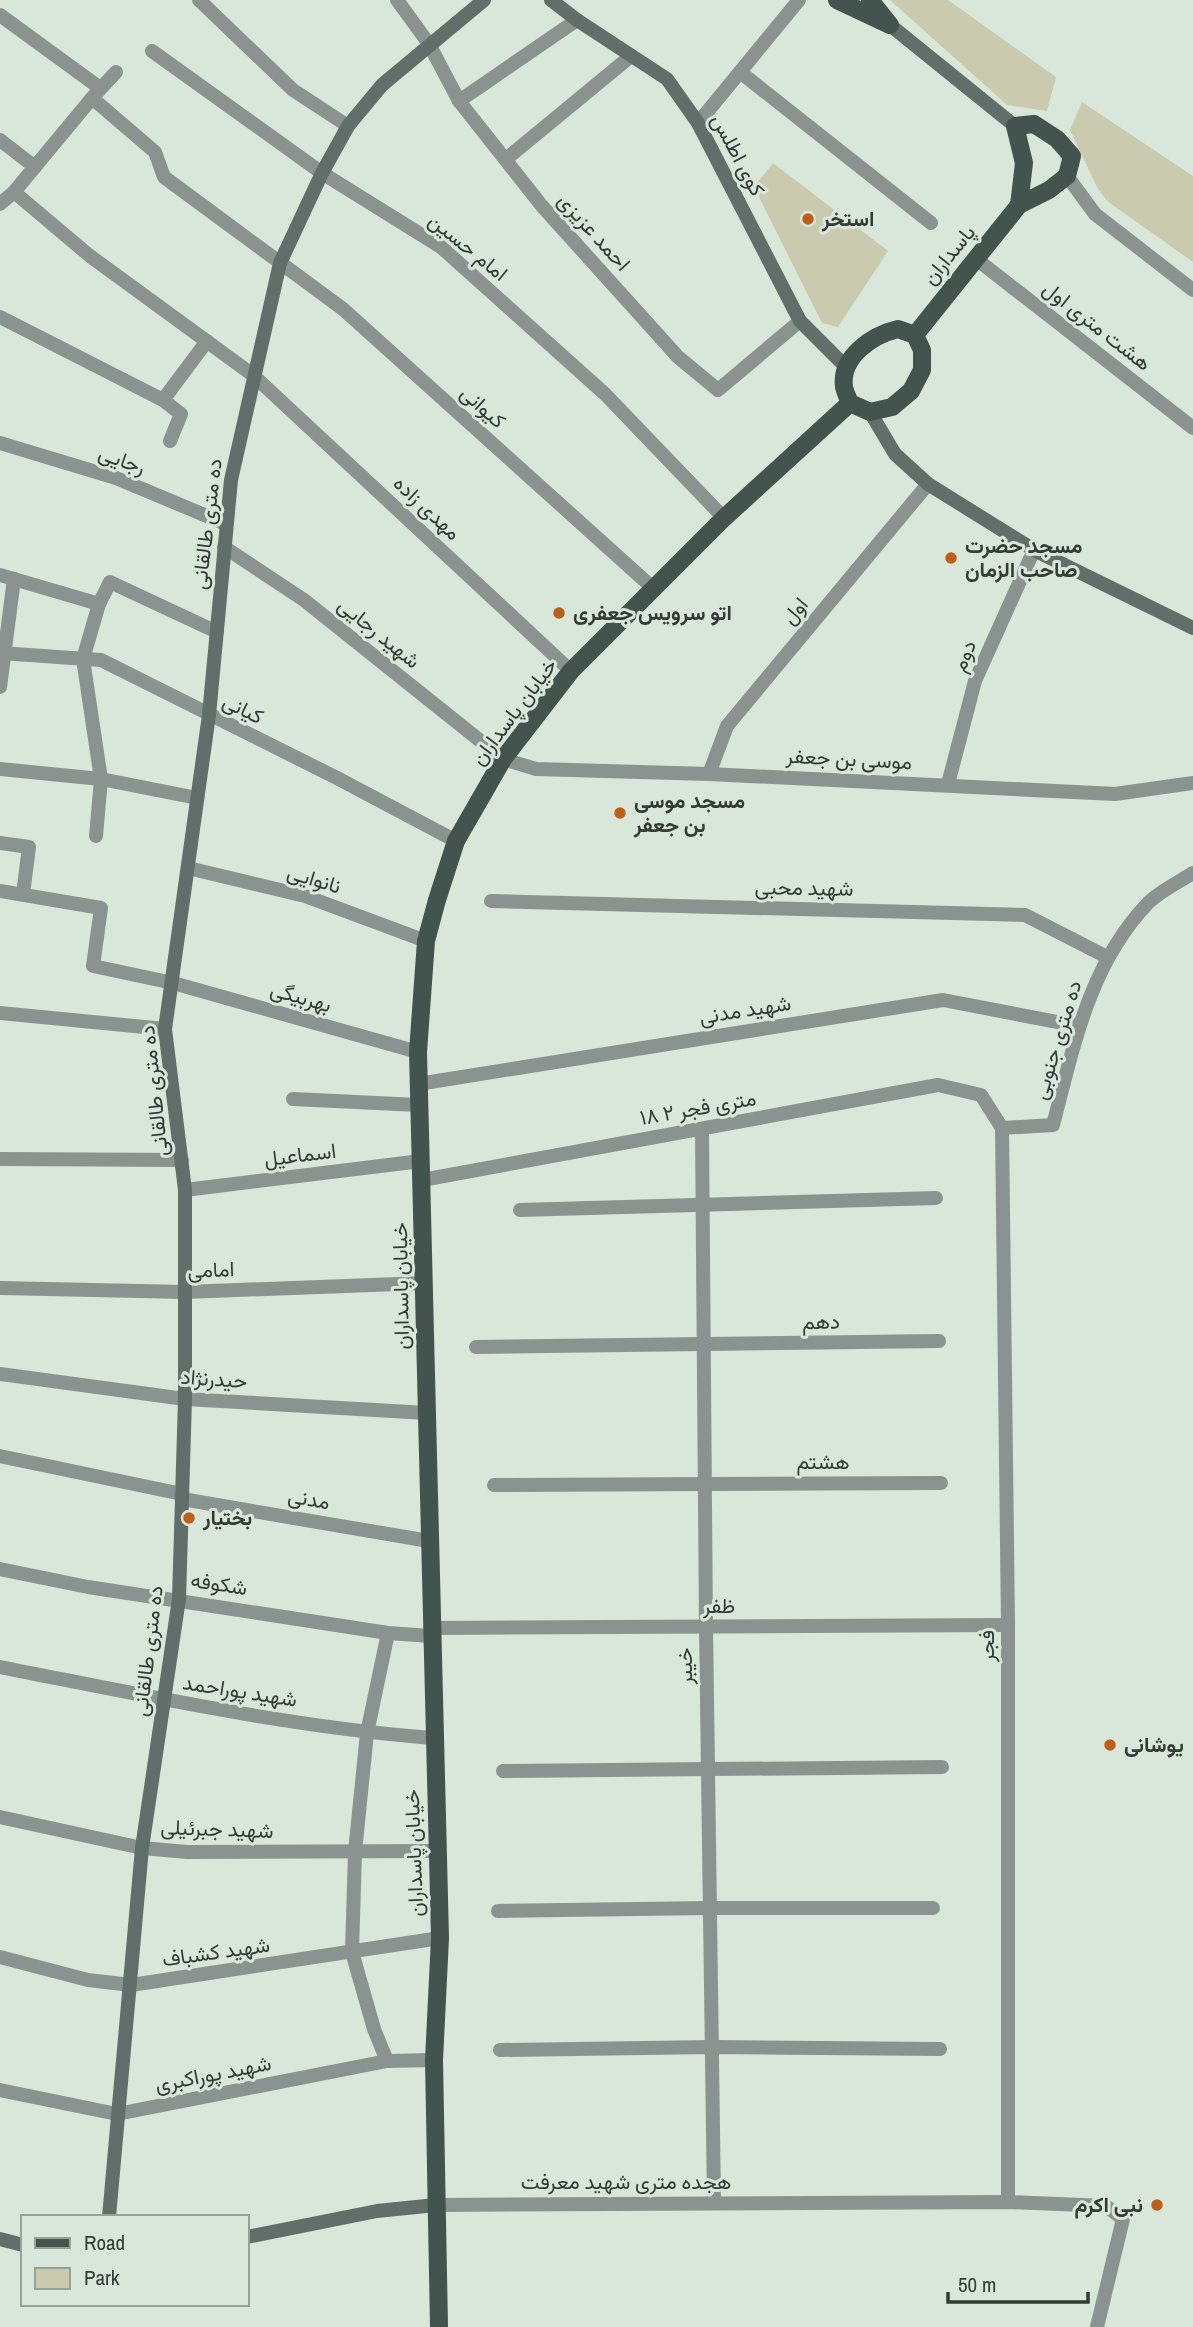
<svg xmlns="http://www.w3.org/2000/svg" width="1193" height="2327" font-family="'Archivo Narrow',Vazirmatn,sans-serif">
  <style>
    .green { fill: #c9caae }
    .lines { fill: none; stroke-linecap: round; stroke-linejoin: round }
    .street { stroke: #8b9390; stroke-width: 14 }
    .secondary { stroke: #626e69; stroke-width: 14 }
    .primary { stroke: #45534e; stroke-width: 18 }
    .poi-dot { fill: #bd5e19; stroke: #d8e7da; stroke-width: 2.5 }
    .labels { text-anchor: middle; stroke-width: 6; stroke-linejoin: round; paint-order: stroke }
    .street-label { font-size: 21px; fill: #343a35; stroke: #d8e7da }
    .poi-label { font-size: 21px; font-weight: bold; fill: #343a35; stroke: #d8e7da; text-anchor: start }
  </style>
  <rect width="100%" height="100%" fill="#d8e7da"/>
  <g class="green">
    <polygon points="890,0 948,0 1056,77 1047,111 1007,105"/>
    <polygon points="1082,102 1193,176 1193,262 1107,201 1097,187 1070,130"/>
    <polygon points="773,163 888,251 838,327 822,323 754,187"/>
  </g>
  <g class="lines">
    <g class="street">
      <polyline points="199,0 293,90 348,126"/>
      <polyline points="397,0 429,44 459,101 542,206 678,357 718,390 800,321"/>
      <polyline points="0,15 100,88"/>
      <polyline points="152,51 322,173 441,247 605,394 724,518"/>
      <polyline points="740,72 931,223"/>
      <polyline points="92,98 155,152 164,177 343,309 654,589"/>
      <polyline points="459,101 577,20"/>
      <polyline points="698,123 799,0"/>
      <polyline points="0,140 35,167"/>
      <polyline points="506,159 631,56"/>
      <polyline points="1067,176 1095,214 1193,290"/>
      <polyline points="14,192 90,256 253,375 571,671"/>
      <polyline points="0,204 14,192 92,98 116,72"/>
      <polyline points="975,258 1193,428"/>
      <polyline points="0,317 163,400 181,414 170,441"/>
      <polyline points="163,400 207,341"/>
      <polyline points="0,443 116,478 226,524"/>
      <polyline points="224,547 304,600 503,759 536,769 709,774 1115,794 1193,783"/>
      <polyline points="0,575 99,604"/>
      <polyline points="0,653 101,660 337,778 456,841"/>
      <polyline points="0,687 14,579"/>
      <polyline points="0,769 101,779 197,798"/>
      <polyline points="709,774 727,726 928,484"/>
      <polyline points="948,784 975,681 1034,550"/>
      <polyline points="96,836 101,779 83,659 99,604 110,582 217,632"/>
      <polyline points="0,843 29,847 23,894"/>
      <polyline points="188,868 305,896 426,941"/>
      <polyline points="0,891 101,908 93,966 173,983 418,1052"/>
      <polyline points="491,901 1025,915 1107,957"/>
      <polyline points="0,1013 165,1029"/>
      <polyline points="418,1084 943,1000 1078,1026"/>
      <polyline points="293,1099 418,1105"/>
      <path d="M1002 1128 1053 1125C1074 1045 1089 965 1148 903 1160 891 1179 882 1193 873"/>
      <polyline points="702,1129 706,1627 714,2202"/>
      <polyline points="0,1159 182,1160"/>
      <polyline points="422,1180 938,1085 981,1095 1002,1128 1008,1625 1008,2202"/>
      <polyline points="185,1190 421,1161"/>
      <polyline points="520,1210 936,1198"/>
      <polyline points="0,1288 185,1292 424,1283"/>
      <polyline points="476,1347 939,1341"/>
      <polyline points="0,1374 185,1399 427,1413"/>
      <polyline points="0,1456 182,1494"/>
      <polyline points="494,1485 941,1483"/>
      <polyline points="182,1499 429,1541"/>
      <polyline points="0,1569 88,1587 388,1633 431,1636"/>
      <polyline points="431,1628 1008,1625"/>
      <path d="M0 1667C143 1695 288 1727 433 1738"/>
      <polyline points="503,1771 942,1767"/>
      <polyline points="0,1817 142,1848 187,1852 436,1851"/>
      <polyline points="498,1911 710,1908 933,1908"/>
      <polyline points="0,1957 88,1980 131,1985 440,1938"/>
      <polyline points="500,2050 712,2047 940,2049"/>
      <polyline points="387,2061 374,2029 352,1952 355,1852 367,1733 388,1633"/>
      <polyline points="0,2090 117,2114 387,2061 434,2060"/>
      <polyline points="436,2205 1008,2202 1106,2206 1123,2219 1097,2327"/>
    </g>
    <g class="secondary">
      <polyline points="551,0 577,20 667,79 698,123 800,321 846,367"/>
      <polyline points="890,25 1015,126"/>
      <polyline points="870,412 895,454 928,484 1034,550 1193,628"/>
      <polyline points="109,2217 142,1848 179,1599 185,1399 185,1190 165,1029 209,715 231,480 280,263 322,173 348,126 382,85 484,0"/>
      <polyline points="247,2237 377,2211 436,2205"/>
      <polyline points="0,2239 23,2245"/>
    </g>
    <g class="primary">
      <polyline points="837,0 890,25 870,0"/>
      <polygon points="1034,124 1057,139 1072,156 1067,176 1049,190 1019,205 1024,163 1015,126"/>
      <path d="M898 329 915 335 922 350V370L911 391 892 407 870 412 850 403C848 398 845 392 844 387 840 356 873 335 898 329Z"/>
      <polyline points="915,335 1019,205"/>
      <polyline points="439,2327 434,2060 440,1938 418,1052 426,941 437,900 456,841 503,759 571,671 724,518 850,403"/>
    </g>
  </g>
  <g class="poi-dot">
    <circle cx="808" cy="219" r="7"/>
    <circle cx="951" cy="558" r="7"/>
    <circle cx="559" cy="613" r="7"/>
    <circle cx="620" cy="813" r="7"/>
    <circle cx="189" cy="1518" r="7"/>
    <circle cx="1110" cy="1745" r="7"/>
    <circle cx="1157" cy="2205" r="7"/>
  </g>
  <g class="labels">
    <g class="street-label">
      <text transform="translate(738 155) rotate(62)" y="7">کوی اطلس</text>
      <text transform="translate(594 232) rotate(48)" y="7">احمد عزیزی</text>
      <text transform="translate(468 247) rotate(39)" y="7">امام حسین</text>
      <text transform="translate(949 255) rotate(-51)" y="7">پاسداران</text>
      <text transform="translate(1097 326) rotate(38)" y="7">هشت متری اول</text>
      <text transform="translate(483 407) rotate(42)" y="7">کیوانی</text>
      <text transform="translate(122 460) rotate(20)" y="7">رجایی</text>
      <text transform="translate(427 508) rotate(43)" y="7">مهدی زاده</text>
      <text transform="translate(207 524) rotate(-83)" y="7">ده متری طالقانی</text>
      <text transform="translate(795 611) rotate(-50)" y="7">اول</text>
      <text transform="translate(379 633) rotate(39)" y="7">شهید رجایی</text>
      <text transform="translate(964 656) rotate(-67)" y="7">دوم</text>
      <text transform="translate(243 709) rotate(26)" y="7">کیانی</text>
      <text transform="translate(514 712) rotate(-53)" y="7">خیابان پاسداران</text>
      <text transform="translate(849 759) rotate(3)" y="7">موسی بن جعفر</text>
      <text transform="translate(314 879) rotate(17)" y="7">نانوایی</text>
      <text transform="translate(804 888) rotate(1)" y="7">شهید محبی</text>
      <text transform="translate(301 997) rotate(16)" y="7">بهربیگی</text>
      <text transform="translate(745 1010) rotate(-9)" y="7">شهید مدنی</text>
      <text transform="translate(1057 1040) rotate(-73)" y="7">ده متری جنوبی</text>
      <text transform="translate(154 1091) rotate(-96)" y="7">ده متری طالقانی</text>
      <text transform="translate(698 1108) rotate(-10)" y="7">۱۸ متری فجر ۲</text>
      <text transform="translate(300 1155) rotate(-7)" y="7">اسماعیل</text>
      <text transform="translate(211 1270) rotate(-2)" y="7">امامی</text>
      <text transform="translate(401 1286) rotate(-91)" y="7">خیابان پاسداران</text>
      <text transform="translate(821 1322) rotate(-1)" y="7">دهم</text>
      <text transform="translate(214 1379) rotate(4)" y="7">حیدرنژاد</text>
      <text x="823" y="1469">هشتم</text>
      <text transform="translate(309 1499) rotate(10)" y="7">مدنی</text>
      <text transform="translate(219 1584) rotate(9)" y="7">شکوفه</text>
      <text x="719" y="1613">ظفر</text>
      <text transform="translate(987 1646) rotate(-90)" y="7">فجر</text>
      <text transform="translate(148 1651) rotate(-83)" y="7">ده متری طالقانی</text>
      <text transform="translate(685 1666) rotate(-91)" y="7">خیبر</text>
      <text transform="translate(240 1691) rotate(9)" y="7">شهید پوراحمد</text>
      <text transform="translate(217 1829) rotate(2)" y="7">شهید جبرئیلی</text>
      <text transform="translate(414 1853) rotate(-92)" y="7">خیابان پاسداران</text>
      <text transform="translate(216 1952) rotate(-8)" y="7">شهید کشباف</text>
      <text transform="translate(213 2074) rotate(-11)" y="7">شهید پوراکبری</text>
      <text x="626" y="2189">هجده متری شهید معرفت</text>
    </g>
    <g class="poi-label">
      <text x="822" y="226">استخر</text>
      <text x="965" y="553">مسجد حضرت<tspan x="965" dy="24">صاحب الزمان</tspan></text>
      <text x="573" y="620">اتو سرویس جعفری</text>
      <text x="634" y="808">مسجد موسی<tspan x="634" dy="24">بن جعفر</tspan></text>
      <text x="203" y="1525">بختیار</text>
      <text x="1124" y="1752">یوشانی</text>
      <text x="1143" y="2212" text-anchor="end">نبی اکرم</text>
    </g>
  </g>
  <rect x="21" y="2215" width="228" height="91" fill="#d8e7da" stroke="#96a298" stroke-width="2"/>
  <rect x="35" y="2238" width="35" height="10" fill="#45534e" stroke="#96a298" stroke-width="2"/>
  <text x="84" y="2250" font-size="21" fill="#343a35">Road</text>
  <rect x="35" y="2268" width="35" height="21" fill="#c9caae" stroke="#96a298" stroke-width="2"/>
  <text x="84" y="2285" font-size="21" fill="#343a35">Park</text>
  <path d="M948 2292v10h140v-10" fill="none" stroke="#343a35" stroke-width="3.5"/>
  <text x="958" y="2292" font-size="21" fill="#343a35" stroke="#d8e7da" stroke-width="5" paint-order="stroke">50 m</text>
</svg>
